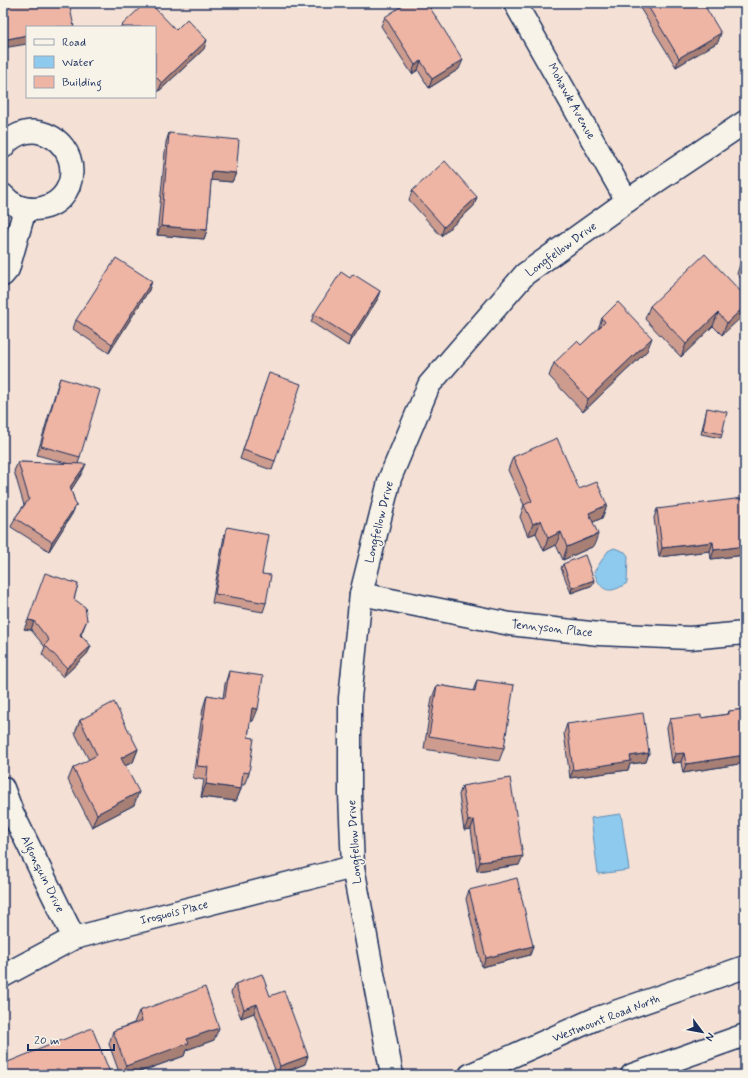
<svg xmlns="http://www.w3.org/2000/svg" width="748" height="1078" font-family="Mynerve,sans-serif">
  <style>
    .water { fill: #8ecaee; stroke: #608cb4 }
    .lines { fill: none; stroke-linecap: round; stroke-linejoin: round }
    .minor-casing { stroke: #1b2f5e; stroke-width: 25 }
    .secondary-casing { stroke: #1b2f5e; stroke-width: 25 }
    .minor { stroke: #f7f3e8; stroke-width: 22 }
    .secondary { stroke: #f7f3e8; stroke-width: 22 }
    .wall { fill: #cd9c8e; stroke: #1b2f5e }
    .shaded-wall { fill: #a77f74; stroke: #1b2f5e }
    .building { fill: #eeb5a5; stroke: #1b2f5e }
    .labels { text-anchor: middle; stroke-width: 3; stroke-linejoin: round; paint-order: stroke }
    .street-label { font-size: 12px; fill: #1b2f5e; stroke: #f7f3e8 }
  </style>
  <rect width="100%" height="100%" fill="#f4e0d4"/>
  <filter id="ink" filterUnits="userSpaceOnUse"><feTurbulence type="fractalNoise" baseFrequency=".025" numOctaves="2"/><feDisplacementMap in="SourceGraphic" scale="8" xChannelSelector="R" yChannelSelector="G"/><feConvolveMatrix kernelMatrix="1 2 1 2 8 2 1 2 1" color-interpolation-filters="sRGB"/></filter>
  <g filter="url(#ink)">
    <g class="water">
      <path d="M614 548 625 552 628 556 627 583C609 595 601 592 594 572L608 551Z"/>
      <polygon points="621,814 629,870 598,874 591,818"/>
    </g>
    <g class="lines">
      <defs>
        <g id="minor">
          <polyline points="515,3 627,201"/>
          <path d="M3 147C11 136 25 130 38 132 84 141 82 206 35 209 21 209 12 205 3 195"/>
          <polyline points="3,275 8,269 25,209"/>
          <polyline points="361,594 510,624 599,634 690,638 745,633"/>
          <polyline points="3,788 12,812 74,938"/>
          <polyline points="3,976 74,938 353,867"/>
          <polyline points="392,1075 353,867 350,794 350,698 361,594 390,478 429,385 525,274 627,201 745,122"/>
        </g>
        <g id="secondary">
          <polyline points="470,1075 595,1019 745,967"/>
          <polyline points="632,1075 745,1035"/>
        </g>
      </defs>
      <use href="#minor" class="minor-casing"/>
      <use href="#secondary" class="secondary-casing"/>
      <use href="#minor" class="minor"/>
      <use href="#secondary" class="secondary"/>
    </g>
    <g class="wall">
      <polygon points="637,3 703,3 718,42 676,67"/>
      <polygon points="385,17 459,69 429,88 418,70 412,74 381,26"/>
      <polygon points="155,27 204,49 158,92 155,88"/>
      <polygon points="169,133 236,173 232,182 211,180 207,230 204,239 157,235 166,142"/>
      <polygon points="412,191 474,206 441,236 409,200"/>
      <polygon points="745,258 745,283 737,274 741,261"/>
      <polygon points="152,281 149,290 109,353 73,329 76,320"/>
      <polygon points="745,296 722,335 713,326 681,357 645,319 650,306"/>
      <polygon points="377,300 348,346 311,322 314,314"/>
      <polygon points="602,318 647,351 583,412 549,376 554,363 581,345 598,329"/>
      <polygon points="60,378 80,457 78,464 82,473 71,490 76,505 72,514 49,551 11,527 15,518 24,505 14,471 18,462 69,464 37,455 57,387"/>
      <polygon points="266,382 275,461 272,470 240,459"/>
      <polygon points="707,408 722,434 721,438 701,434 706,413"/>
      <polygon points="513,457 579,489 607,505 602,518 593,522 594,546 563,560 556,545 544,551 536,533 528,536 520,517 524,505 508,470"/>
      <polygon points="657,509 745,519 745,555 711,559 710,551 659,557 654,518"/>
      <polygon points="227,527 262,574 266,603 263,612 212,603 224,536"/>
      <polygon points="563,564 593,585 571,593 561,568"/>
      <polygon points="78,584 74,599 87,620 81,635 91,646 87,654 63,677 42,654 45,647 31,630 24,629"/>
      <polygon points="229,671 253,721 250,721 248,737 249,773 244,785 241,785 241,789 236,801 201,797 204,780 193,778 203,708 207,695 223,698 225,684"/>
      <polygon points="477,680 504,748 499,761 424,749 432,698 437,685 473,691"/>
      <polygon points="745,709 745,763 683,773 681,762 672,763 667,728 670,719 701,718 728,714 729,711"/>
      <polygon points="80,720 138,749 133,762 125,766 134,805 92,827 68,780 73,768 89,760 75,733"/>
      <polygon points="567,724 649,753 646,762 630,764 628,770 570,778 564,733"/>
      <polygon points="462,786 519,865 477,871 471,829 464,830 459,795"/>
      <polygon points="469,890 533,946 530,955 482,967 466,899"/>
      <polygon points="235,984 270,996 305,1064 277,1075 254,1013 241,1018 231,993"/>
      <polygon points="139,1011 214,1040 186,1050 184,1056 131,1075 120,1075 109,1044 113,1031 134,1023"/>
      <polygon points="3,1064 111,1075 3,1075"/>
    </g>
    <g class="shaded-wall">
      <polygon points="721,33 718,42 676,67 679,58"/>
      <polygon points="27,35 27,44 3,48 3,40"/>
      <polygon points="207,40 204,49 158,92 162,83"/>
      <polygon points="463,60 459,69 429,88 432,79"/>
      <polygon points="421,61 418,70 412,74 415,65"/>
      <polygon points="212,171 236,173 232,182 209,180"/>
      <polygon points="477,197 474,206 441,236 444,227"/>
      <polygon points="161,226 207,230 204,239 157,235"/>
      <polygon points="152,281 149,290 109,353 112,344"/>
      <polygon points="380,291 377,300 348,346 351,337"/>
      <polygon points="745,306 745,314 722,335 727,323"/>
      <polygon points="718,313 713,326 681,357 686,344"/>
      <polygon points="652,338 647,351 583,412 588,399"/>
      <polygon points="86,464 82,473 67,496 70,487"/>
      <polygon points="76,505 72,514 49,551 52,542"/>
      <polygon points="607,505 602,518 585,526 589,513"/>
      <polygon points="541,520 536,533 528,536 533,524"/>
      <polygon points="561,532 556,545 544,551 548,538"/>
      <polygon points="598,534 594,546 563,560 567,547"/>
      <polygon points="713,542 710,551 659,557 662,548"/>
      <polygon points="745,546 745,555 711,559 714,550"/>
      <polygon points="594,580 593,585 571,593 572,588"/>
      <polygon points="28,620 34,621 31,630 24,629"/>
      <polygon points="91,646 87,654 63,677 67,668"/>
      <polygon points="252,708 258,709 253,721 248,721"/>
      <polygon points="138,749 133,762 116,770 121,758"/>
      <polygon points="649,753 646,762 630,764 628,770 570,778 573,770 630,756"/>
      <polygon points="684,753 681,762 672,763 675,754"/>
      <polygon points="745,755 745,763 683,773 686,764"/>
      <polygon points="206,784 241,789 236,801 201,797"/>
      <polygon points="139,792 134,805 92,827 97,814"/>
      <polygon points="474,820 471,829 464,830 468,821"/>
      <polygon points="523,856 519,865 477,871 480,862"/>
      <polygon points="533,946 530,955 482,967 486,958"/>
      <polygon points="257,1004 254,1013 241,1018 244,1009"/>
      <polygon points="219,1028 214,1040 186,1050 184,1056 131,1075 123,1075 126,1066 187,1039"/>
      <polygon points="308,1056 305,1064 277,1075 280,1066"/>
    </g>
    <g class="building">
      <polygon points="3,3 69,3 74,27 27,27 27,35 3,40"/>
      <polygon points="145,3 150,3 176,30 187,19 207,40 162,83 155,76 155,27 120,27"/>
      <polygon points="406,3 427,3 463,60 432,79 421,61 415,65 385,17"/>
      <polygon points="646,3 703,3 721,33 679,58"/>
      <polygon points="169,133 239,140 236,173 212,171 207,230 161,226"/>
      <polygon points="445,161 477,197 444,227 412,191"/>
      <polygon points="705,254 745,296 745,306 727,323 718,313 686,344 650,306"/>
      <polygon points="116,258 152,281 112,344 76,320"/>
      <polygon points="745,258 745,265 741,261"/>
      <polygon points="341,272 350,278 353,274 380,291 351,337 314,314"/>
      <polygon points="618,302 652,338 588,399 554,363 577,341 581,345 605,322 602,318"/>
      <polygon points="269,373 301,384 275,461 243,450"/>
      <polygon points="60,378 100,390 80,457 41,446"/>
      <polygon points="707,408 727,412 722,434 703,430"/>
      <polygon points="557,438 579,489 597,482 607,505 589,513 598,534 567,547 561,532 548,538 541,520 533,524 524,505 532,501 513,457"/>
      <polygon points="18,462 86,464 70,487 76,505 52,542 15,518 29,499"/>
      <polygon points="743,498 745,519 745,546 714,550 713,542 662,548 657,509"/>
      <polygon points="227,527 269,535 262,574 271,575 266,603 215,594"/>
      <polygon points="585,555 594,580 572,588 563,564"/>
      <polygon points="45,573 78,584 74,599 85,607 87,620 80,635 91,646 67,668 45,645 49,640 34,621 28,620"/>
      <polygon points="229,671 263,676 258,709 252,708 248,737 254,738 249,773 243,772 241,789 206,784 208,767 197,766 207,695 225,698"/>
      <polygon points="477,680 514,685 504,748 429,736 437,685 475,691"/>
      <polygon points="114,702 138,749 121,758 139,792 97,814 73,768 97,755 80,720"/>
      <polygon points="745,709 745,755 686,764 684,753 675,754 670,719 701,715 701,718 729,714 729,711"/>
      <polygon points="643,713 649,753 630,756 631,761 573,770 567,724"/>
      <polygon points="510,778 523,856 480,862 474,820 468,821 462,786"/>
      <polygon points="517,878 533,946 486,958 469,890"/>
      <polygon points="262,974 270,996 284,991 308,1056 280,1066 257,1004 244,1009 235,984"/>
      <polygon points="205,987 219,1028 187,1039 189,1043 126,1066 113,1031 142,1021 139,1011"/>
      <polygon points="92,1028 111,1075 7,1075 3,1064"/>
    </g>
  </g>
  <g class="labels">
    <g class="street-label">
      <text transform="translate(572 101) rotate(61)" y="4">Mohawk Avenue</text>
      <text transform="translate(561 249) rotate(-36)" y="4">Longfellow Drive</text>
      <text transform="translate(379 522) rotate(-76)" y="4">Longfellow Drive</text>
      <text transform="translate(552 628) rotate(6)" y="4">Tennyson Place</text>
      <text transform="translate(354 842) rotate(-94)" y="4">Longfellow Drive</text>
      <text transform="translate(43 874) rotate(64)" y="4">Algonquin Drive</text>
      <text transform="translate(174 912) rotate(-14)" y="4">Iroquois Place</text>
      <text transform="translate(606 1018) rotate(-21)" y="4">Westmount Road North</text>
    </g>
  </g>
  <rect width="748" height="1078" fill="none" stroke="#f7f3e8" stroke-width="16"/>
  <rect x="8" y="8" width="732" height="1062" fill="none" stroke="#1b2f5e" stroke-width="1.5" filter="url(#ink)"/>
  <rect x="26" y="26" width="130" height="72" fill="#f7f3e8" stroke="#9fa5b1"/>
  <rect x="34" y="39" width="20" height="6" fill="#f7f3e8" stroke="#9fa5b1"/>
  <text x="62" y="46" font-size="12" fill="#1b2f5e">Road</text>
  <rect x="34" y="56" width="20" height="12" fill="#8ecaee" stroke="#9fa5b1"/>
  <text x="62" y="66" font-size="12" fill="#1b2f5e">Water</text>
  <rect x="34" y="76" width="20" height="12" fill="#eeb5a5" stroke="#9fa5b1"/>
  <text x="62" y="86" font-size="12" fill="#1b2f5e">Building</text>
  <g transform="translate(702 1032) rotate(122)" stroke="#f7f3e8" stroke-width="3" paint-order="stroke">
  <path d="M0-3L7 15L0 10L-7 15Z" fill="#1b2f5e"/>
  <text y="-6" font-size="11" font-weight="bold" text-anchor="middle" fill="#1b2f5e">N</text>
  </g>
  <path d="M28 1044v6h86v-6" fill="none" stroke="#1b2f5e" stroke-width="2"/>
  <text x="34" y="1044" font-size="12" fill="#1b2f5e" stroke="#f7f3e8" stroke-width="3" paint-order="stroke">20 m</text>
</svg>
